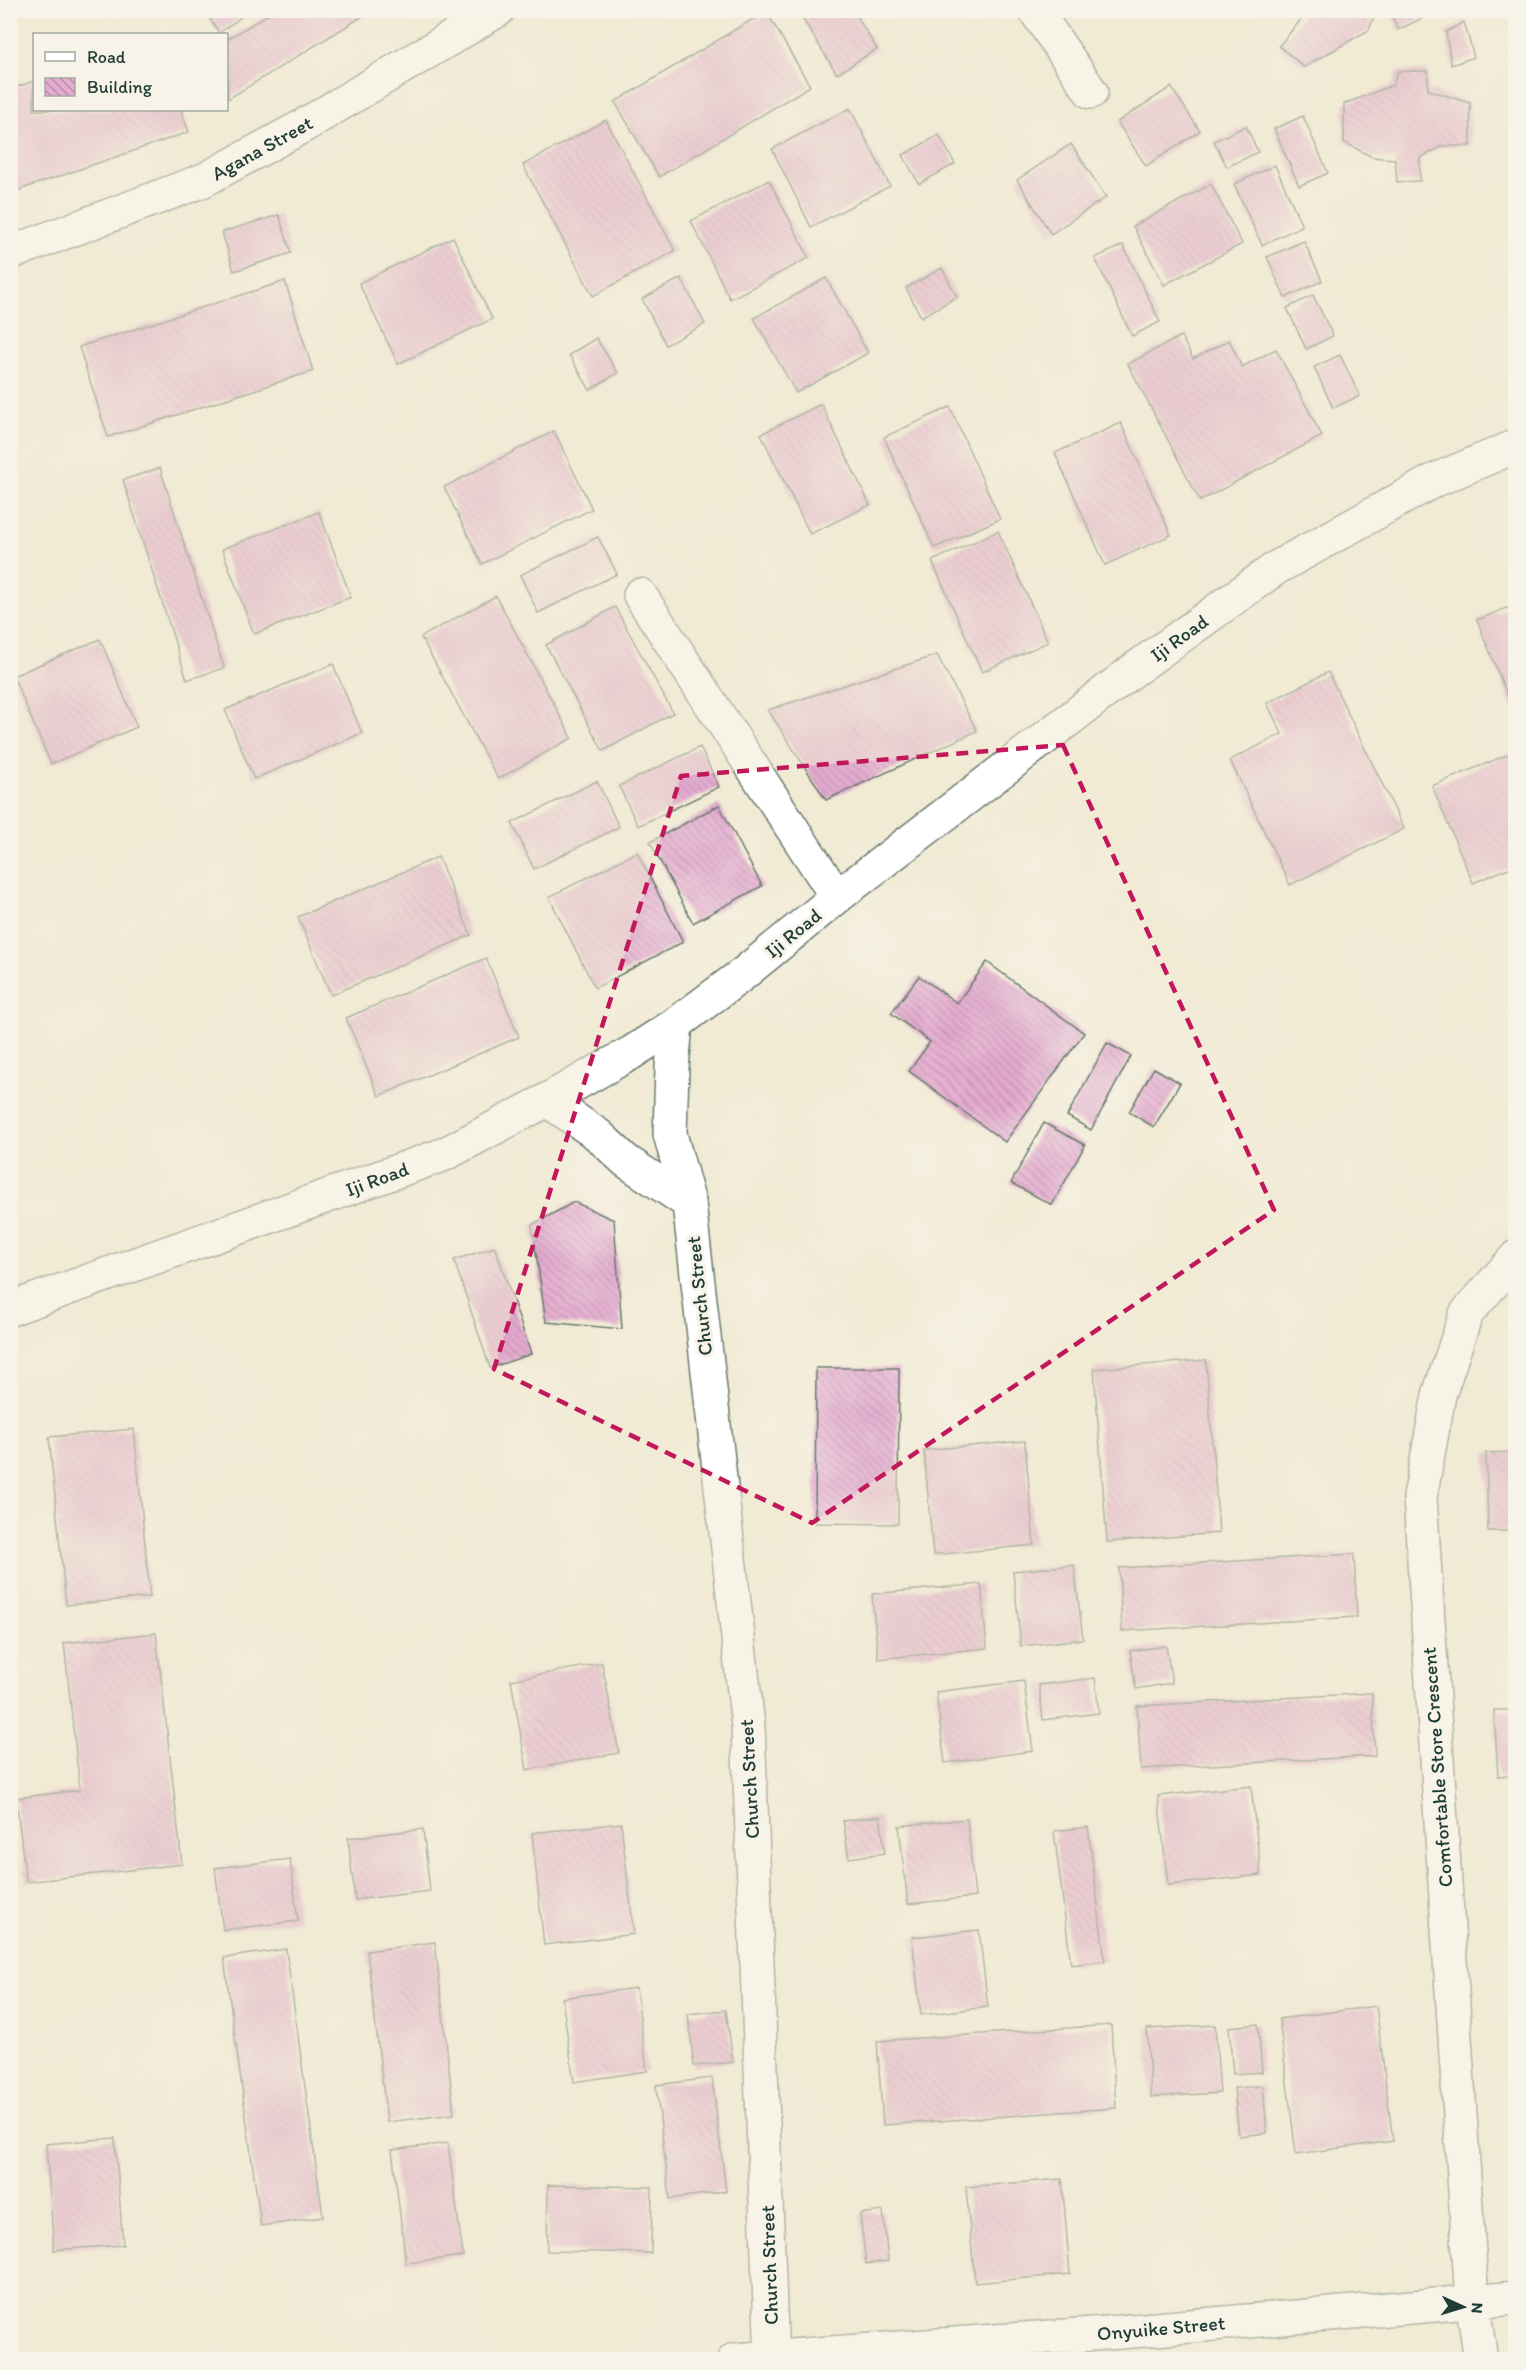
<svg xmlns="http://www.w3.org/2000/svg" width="1526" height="2370" font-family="Itim,sans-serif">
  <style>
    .building { fill: url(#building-back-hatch) }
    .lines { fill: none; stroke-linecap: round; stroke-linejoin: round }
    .minor-casing { stroke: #687a6c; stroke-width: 36 }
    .tertiary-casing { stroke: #687a6c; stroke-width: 36 }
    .minor { stroke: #fff; stroke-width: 33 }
    .tertiary { stroke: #fff; stroke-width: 33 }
    .marked { fill: none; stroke: #c2185b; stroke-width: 4.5; stroke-dasharray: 12 8; stroke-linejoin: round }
    .labels { text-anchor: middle; stroke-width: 6; stroke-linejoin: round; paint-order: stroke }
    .street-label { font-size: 20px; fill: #1f3d34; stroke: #f7f3e8 }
  </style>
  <defs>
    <pattern id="building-back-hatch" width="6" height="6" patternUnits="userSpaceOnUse" patternTransform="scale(1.5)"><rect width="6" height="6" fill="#e5aad0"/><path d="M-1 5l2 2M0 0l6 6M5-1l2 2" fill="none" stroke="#b98caa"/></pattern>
  </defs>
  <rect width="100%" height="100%" fill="#f7f3e8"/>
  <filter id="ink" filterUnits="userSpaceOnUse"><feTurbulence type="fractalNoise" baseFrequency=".0167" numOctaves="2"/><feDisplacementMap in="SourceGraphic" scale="12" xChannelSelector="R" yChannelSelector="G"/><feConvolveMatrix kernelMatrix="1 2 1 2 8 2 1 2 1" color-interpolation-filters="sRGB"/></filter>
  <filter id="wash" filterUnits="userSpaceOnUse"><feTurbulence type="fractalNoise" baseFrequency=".008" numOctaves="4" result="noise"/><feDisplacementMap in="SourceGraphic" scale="24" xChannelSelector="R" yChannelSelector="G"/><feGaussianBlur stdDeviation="1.35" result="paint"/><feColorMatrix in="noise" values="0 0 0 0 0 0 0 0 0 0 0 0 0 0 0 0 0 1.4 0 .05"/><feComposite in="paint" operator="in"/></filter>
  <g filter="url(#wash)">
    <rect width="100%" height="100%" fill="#f1ead4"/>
    <g id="blocks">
      <g class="building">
        <polygon points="204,10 251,10 219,33"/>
        <polygon points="275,10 373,10 228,99 226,40"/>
        <polygon points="797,10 853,10 877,49 837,74"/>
        <polygon points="1296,10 1376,10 1369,30 1304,67 1279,46 1303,17"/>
        <polygon points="1389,10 1439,10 1398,30"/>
        <polygon points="766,11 810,86 659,177 615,102"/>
        <polygon points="1464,22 1474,57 1451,65 1446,32"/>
        <polygon points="1398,71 1428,71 1428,90 1470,103 1471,146 1443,146 1420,158 1420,181 1397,182 1395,159 1372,157 1344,142 1344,104 1393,85"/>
        <polygon points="34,81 34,110 181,110 189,132 10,193 10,89"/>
        <polygon points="1171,87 1200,131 1146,166 1117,122"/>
        <polygon points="850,108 890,186 811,227 772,149"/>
        <polygon points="1303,116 1328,173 1299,186 1274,129"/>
        <polygon points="606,120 675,251 593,296 523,165"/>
        <polygon points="1246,126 1258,152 1227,167 1214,141"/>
        <polygon points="939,135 955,164 919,184 903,155"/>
        <polygon points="1071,144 1106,197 1051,234 1017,180"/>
        <polygon points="1275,165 1302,226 1262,245 1234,184"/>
        <polygon points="769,180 809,258 730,299 691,221"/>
        <polygon points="1211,184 1242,244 1164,285 1133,226"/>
        <polygon points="279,215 291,253 234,271 222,232"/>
        <polygon points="453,237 492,319 398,364 359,283"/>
        <polygon points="1304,241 1322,281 1285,298 1267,257"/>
        <polygon points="1123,245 1160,322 1132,336 1095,258"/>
        <polygon points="942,268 957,297 921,317 906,288"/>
        <polygon points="681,278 705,324 666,345 642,299"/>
        <polygon points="826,278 868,353 796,393 754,318"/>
        <polygon points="285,281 313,371 108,437 79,347"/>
        <polygon points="1313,295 1333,336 1306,349 1287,308"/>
        <polygon points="1181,336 1193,359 1229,340 1242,367 1276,349 1322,436 1200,501 1128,364"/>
        <polygon points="596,338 618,373 590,390 569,355"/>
        <polygon points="1340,355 1360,396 1333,408 1314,367"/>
        <polygon points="821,404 870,505 810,534 761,434"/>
        <polygon points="950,407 1000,519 934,548 884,437"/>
        <polygon points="1121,423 1171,535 1105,565 1055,453"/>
        <polygon points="554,431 592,509 482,564 444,487"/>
        <polygon points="160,468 224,668 187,680 123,480"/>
        <polygon points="319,512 351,597 254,634 222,549"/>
        <polygon points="998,531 1048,642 982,672 932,561"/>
        <polygon points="598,537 617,574 538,613 520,575"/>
        <polygon points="496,596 572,738 498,779 421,637"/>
        <polygon points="1516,604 1516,709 1513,710 1477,620"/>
        <polygon points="615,607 673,713 603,751 546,645"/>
        <polygon points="100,639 137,727 51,764 13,676"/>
        <polygon points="937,655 977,731 826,800 768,710"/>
        <polygon points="333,664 362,733 254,779 225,710"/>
        <polygon points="1328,672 1404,829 1290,885 1230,760 1282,734 1267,703"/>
        <polygon points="700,747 719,787 638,826 619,786"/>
        <polygon points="1516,751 1516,865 1473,883 1432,786"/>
        <polygon points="597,781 619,827 534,869 512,823"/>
        <polygon points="719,805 762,886 693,923 650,842"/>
        <polygon points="637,852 683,942 595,988 549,897"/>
        <polygon points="438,857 471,935 331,995 298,917"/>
        <polygon points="486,958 519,1037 379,1096 346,1018"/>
        <polygon points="987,962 1084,1033 1005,1142 909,1071 930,1042 891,1013 919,976 957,1003"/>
        <polygon points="1107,1043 1131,1056 1091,1130 1067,1116"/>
        <polygon points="1154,1068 1180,1083 1154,1127 1129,1112"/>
        <polygon points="1044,1123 1085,1145 1052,1205 1011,1183"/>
        <polygon points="574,1202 614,1220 622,1329 546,1322 532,1225"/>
        <polygon points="495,1247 531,1354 490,1368 454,1260"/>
        <polygon points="1206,1360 1219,1533 1107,1542 1094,1369"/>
        <polygon points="816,1368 899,1368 898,1524 815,1523"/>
        <polygon points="134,1429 150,1597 66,1605 49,1437"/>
        <polygon points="1025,1441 1034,1545 933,1555 924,1450"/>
        <polygon points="1516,1452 1516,1531 1488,1531 1486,1453"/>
        <polygon points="1354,1554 1357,1617 1122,1631 1119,1568"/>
        <polygon points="1074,1565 1083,1639 1021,1646 1013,1571"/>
        <polygon points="981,1584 987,1648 878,1659 872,1594"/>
        <polygon points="156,1633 182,1864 26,1882 16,1798 80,1790 64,1643"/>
        <polygon points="1166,1646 1172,1683 1136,1689 1130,1651"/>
        <polygon points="602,1663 619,1753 527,1770 511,1680"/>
        <polygon points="1095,1678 1099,1713 1043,1720 1039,1685"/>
        <polygon points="1024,1681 1033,1751 945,1763 936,1692"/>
        <polygon points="1372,1693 1375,1756 1141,1769 1137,1706"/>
        <polygon points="1494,1710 1516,1710 1516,1775 1498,1776"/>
        <polygon points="1251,1786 1261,1875 1168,1885 1158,1796"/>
        <polygon points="880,1816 885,1853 849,1858 843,1821"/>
        <polygon points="967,1819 975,1897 908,1904 899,1826"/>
        <polygon points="621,1823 634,1934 544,1945 532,1833"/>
        <polygon points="1088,1827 1105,1961 1071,1965 1054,1831"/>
        <polygon points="423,1829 430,1891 355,1900 348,1838"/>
        <polygon points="290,1859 298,1921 223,1930 215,1868"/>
        <polygon points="979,1930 988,2007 921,2015 912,1937"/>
        <polygon points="435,1942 454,2114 387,2122 367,1951"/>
        <polygon points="286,1949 323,2217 261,2226 224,1958"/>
        <polygon points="636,1988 647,2071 574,2082 562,1998"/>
        <polygon points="1376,2006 1393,2141 1296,2154 1279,2019"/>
        <polygon points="726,2010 733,2062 694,2066 688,2014"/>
        <polygon points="1258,2024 1262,2072 1233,2074 1229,2027"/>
        <polygon points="1111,2025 1116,2108 883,2125 877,2041"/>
        <polygon points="1215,2025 1220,2093 1151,2097 1147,2029"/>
        <polygon points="712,2078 726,2191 670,2199 656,2085"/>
        <polygon points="1263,2086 1267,2133 1239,2136 1234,2088"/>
        <polygon points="115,2138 123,2245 54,2250 46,2144"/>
        <polygon points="448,2143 463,2256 406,2263 392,2150"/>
        <polygon points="1062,2179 1070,2274 975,2283 966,2187"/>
        <polygon points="548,2185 652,2187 651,2253 547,2251"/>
        <polygon points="883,2211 888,2261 866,2264 860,2214"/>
      </g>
    </g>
  </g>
  <g filter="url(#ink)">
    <use href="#blocks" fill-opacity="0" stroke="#687a6c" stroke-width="1.5"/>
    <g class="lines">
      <defs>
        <g id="minor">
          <polyline points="1035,10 1091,92"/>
          <polyline points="10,253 204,180 303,126 498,10"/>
          <polyline points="640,595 837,897"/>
          <polyline points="676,1024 672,1068 670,1134 689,1203 748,1726 772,2360"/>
          <polyline points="547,1100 598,1135 626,1161 689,1203"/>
          <polyline points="734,2360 1120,2332 1516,2298"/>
          <polyline points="1481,2360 1472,2300 1420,1497 1439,1395 1466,1314 1516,1257"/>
        </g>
        <polyline id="tertiary" points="10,1309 445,1154 547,1100 631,1053 676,1024 743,974 837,897 1135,669 1276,568 1433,481 1516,446"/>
      </defs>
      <use href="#minor" class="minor-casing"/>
      <use href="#tertiary" class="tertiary-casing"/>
      <use href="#minor" class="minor"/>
      <use href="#tertiary" class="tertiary"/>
    </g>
  </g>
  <path d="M0 0H1526V2370H0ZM1063 745 1274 1210 812 1523 494 1369 681 776Z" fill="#f1ead4" fill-opacity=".55" fill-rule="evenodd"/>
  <path class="marked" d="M1063 745 1274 1210 812 1523 494 1369 681 776Z"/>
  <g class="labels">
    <g class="street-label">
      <text transform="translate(262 148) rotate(-29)" y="7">Agana Street</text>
      <text transform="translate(1179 638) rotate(-36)" y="7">Iji Road</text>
      <text transform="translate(793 933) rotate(-39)" y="7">Iji Road</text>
      <text transform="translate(377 1179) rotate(-20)" y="7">Iji Road</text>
      <text transform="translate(699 1296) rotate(-96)" y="7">Church Street</text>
      <text transform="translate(1437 1767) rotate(-94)" y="7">Comfortable Store Crescent</text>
      <text transform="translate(749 1779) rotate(-93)" y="7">Church Street</text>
      <text transform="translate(769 2265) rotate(-92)" y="7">Church Street</text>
      <text transform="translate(1161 2328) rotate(-5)" y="7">Onyuike Street</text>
    </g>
  </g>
  <rect width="1526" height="2370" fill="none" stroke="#f7f3e8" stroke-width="36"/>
  <rect x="33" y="33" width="195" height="78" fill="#f7f3e8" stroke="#a1aaa0" stroke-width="1.5"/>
  <rect x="45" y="52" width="30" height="9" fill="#ffffff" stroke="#a1aaa0" stroke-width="1.5"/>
  <text x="87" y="63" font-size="18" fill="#1f3d34">Road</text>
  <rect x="45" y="78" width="30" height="18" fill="url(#building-back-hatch)" stroke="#a1aaa0" stroke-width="1.5"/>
  <text x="87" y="93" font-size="18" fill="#1f3d34">Building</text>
  <g transform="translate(1463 2307) rotate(94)" stroke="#f7f3e8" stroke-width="4.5" paint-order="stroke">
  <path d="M0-4.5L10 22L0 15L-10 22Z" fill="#1f3d34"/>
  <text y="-9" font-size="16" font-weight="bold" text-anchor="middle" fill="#1f3d34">N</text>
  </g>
</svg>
